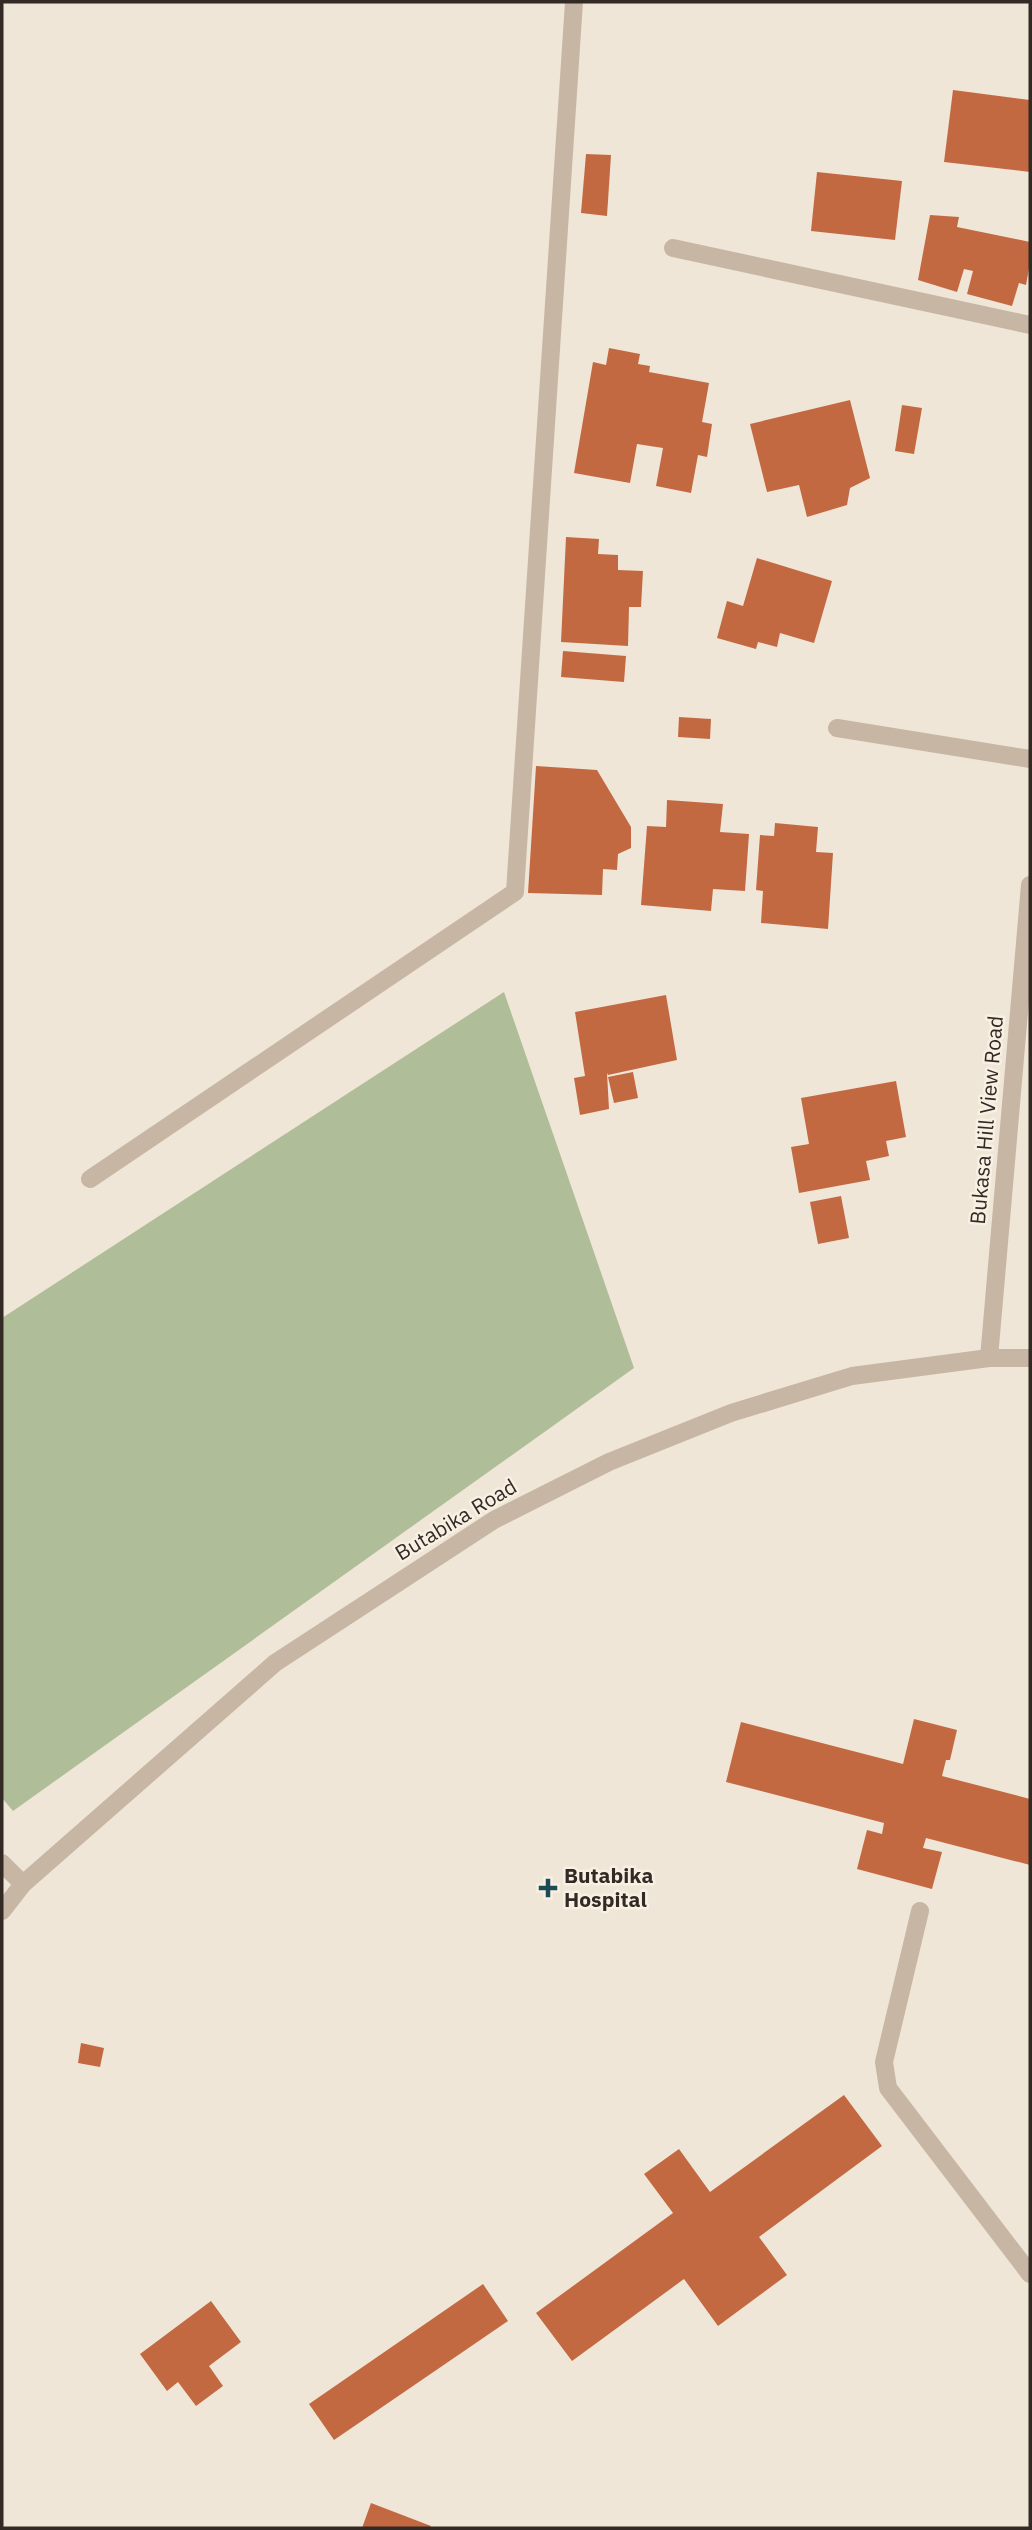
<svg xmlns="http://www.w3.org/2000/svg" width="1032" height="2530" font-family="'IBM Plex Sans',sans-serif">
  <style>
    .green { fill: #afbe98 }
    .building { fill: #c36942 }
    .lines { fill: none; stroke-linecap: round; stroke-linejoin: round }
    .service { stroke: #c7b6a4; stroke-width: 18 }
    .minor { stroke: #c7b6a4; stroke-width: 18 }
    .poi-dot { fill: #1c4c53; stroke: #f8f0e3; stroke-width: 2.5 }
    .labels { text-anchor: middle; stroke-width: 5; stroke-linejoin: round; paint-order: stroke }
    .street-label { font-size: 21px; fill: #332a25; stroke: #f8f0e3 }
    .poi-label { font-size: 21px; font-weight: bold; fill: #332a25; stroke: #f8f0e3; text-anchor: start }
  </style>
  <rect width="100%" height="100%" fill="#f0e6d7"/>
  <polygon class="green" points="504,992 634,1368 13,1811 2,1798 2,1318"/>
  <g class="building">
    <polygon points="953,90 1030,100 1030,172 944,162"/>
    <polygon points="586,154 611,155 607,216 581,213"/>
    <polygon points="817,172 902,181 895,240 811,231"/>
    <polygon points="930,215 959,217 957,227 1030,242 1030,263 1026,285 1019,283 1012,306 967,294 973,271 964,269 957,292 918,280"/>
    <polygon points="609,348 640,354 638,364 650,366 649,372 709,383 702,422 712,424 707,457 698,455 691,493 656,486 663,448 637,444 630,483 574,473 593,362 606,365"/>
    <polygon points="850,400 870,478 850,488 847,505 807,517 799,485 767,492 750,424"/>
    <polygon points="902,405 922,408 914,454 895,451"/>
    <polygon points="566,537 599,539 598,554 618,555 618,570 643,571 641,607 629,607 628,646 561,642"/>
    <polygon points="757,558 832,581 814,643 780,633 777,647 758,642 756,649 717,638 727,601 743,606"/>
    <polygon points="563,651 626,656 624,682 561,677"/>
    <polygon points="679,717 711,719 710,739 678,737"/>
    <polygon points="536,766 597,770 631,827 631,848 618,854 617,870 603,869 602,895 528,893"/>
    <polygon points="667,800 723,804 720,832 749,834 745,891 713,889 711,911 641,905 647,826 666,827"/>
    <polygon points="775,823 818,827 816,852 833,853 828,929 761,923 763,891 756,890 760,835 774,836"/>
    <polygon points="666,995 677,1060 608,1075 607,1073 609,1109 580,1115 574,1078 585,1076 575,1012"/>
    <polygon points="633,1072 638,1098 614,1103 608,1077"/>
    <polygon points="896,1081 906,1137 886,1141 889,1156 866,1161 870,1180 799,1193 791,1147 809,1144 801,1098"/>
    <polygon points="841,1196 849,1238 818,1244 810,1202"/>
    <polygon points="914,1719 957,1730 950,1760 946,1760 942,1776 1030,1799 1030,1865 926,1838 923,1848 942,1852 932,1889 857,1869 867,1830 882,1834 884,1823 726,1782 741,1722 903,1764"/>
    <polygon points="81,2043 104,2048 100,2067 78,2063"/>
    <polygon points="844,2095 882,2146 759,2237 787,2275 718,2326 684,2279 572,2361 536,2313 673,2213 644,2174 679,2149 710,2192"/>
    <polygon points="483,2284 508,2321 334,2440 309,2404"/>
    <polygon points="211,2301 241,2342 209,2366 223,2386 196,2406 178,2382 167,2391 140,2354"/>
    <polygon points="371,2503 431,2526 430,2528 362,2528"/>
  </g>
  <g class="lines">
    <g class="service">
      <polyline points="837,728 1030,759"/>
      <polyline points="90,1179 515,892 574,2"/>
      <polyline points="920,1911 884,2062 888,2088 1030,2274"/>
    </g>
    <g class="minor">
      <polyline points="673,248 1030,325"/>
      <polyline points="989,1358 1030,885"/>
      <polyline points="2,1863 23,1884"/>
      <polyline points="2,1911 23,1884 275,1663 494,1520 609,1462 731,1413 852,1376 989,1358 1030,1358"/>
    </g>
  </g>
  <path class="poi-dot" d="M544.5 1877.5h7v7h7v7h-7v7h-7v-7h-7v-7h7z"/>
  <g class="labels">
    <g class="street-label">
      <text transform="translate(987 1120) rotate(-85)" y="7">Bukasa Hill View Road</text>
      <text transform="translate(456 1520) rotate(-31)" y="7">Butabika Road</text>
    </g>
    <g class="poi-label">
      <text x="564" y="1883">Butabika<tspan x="564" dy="24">Hospital</tspan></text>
    </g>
  </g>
  <rect width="1032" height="2530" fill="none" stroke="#332a25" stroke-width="7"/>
</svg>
